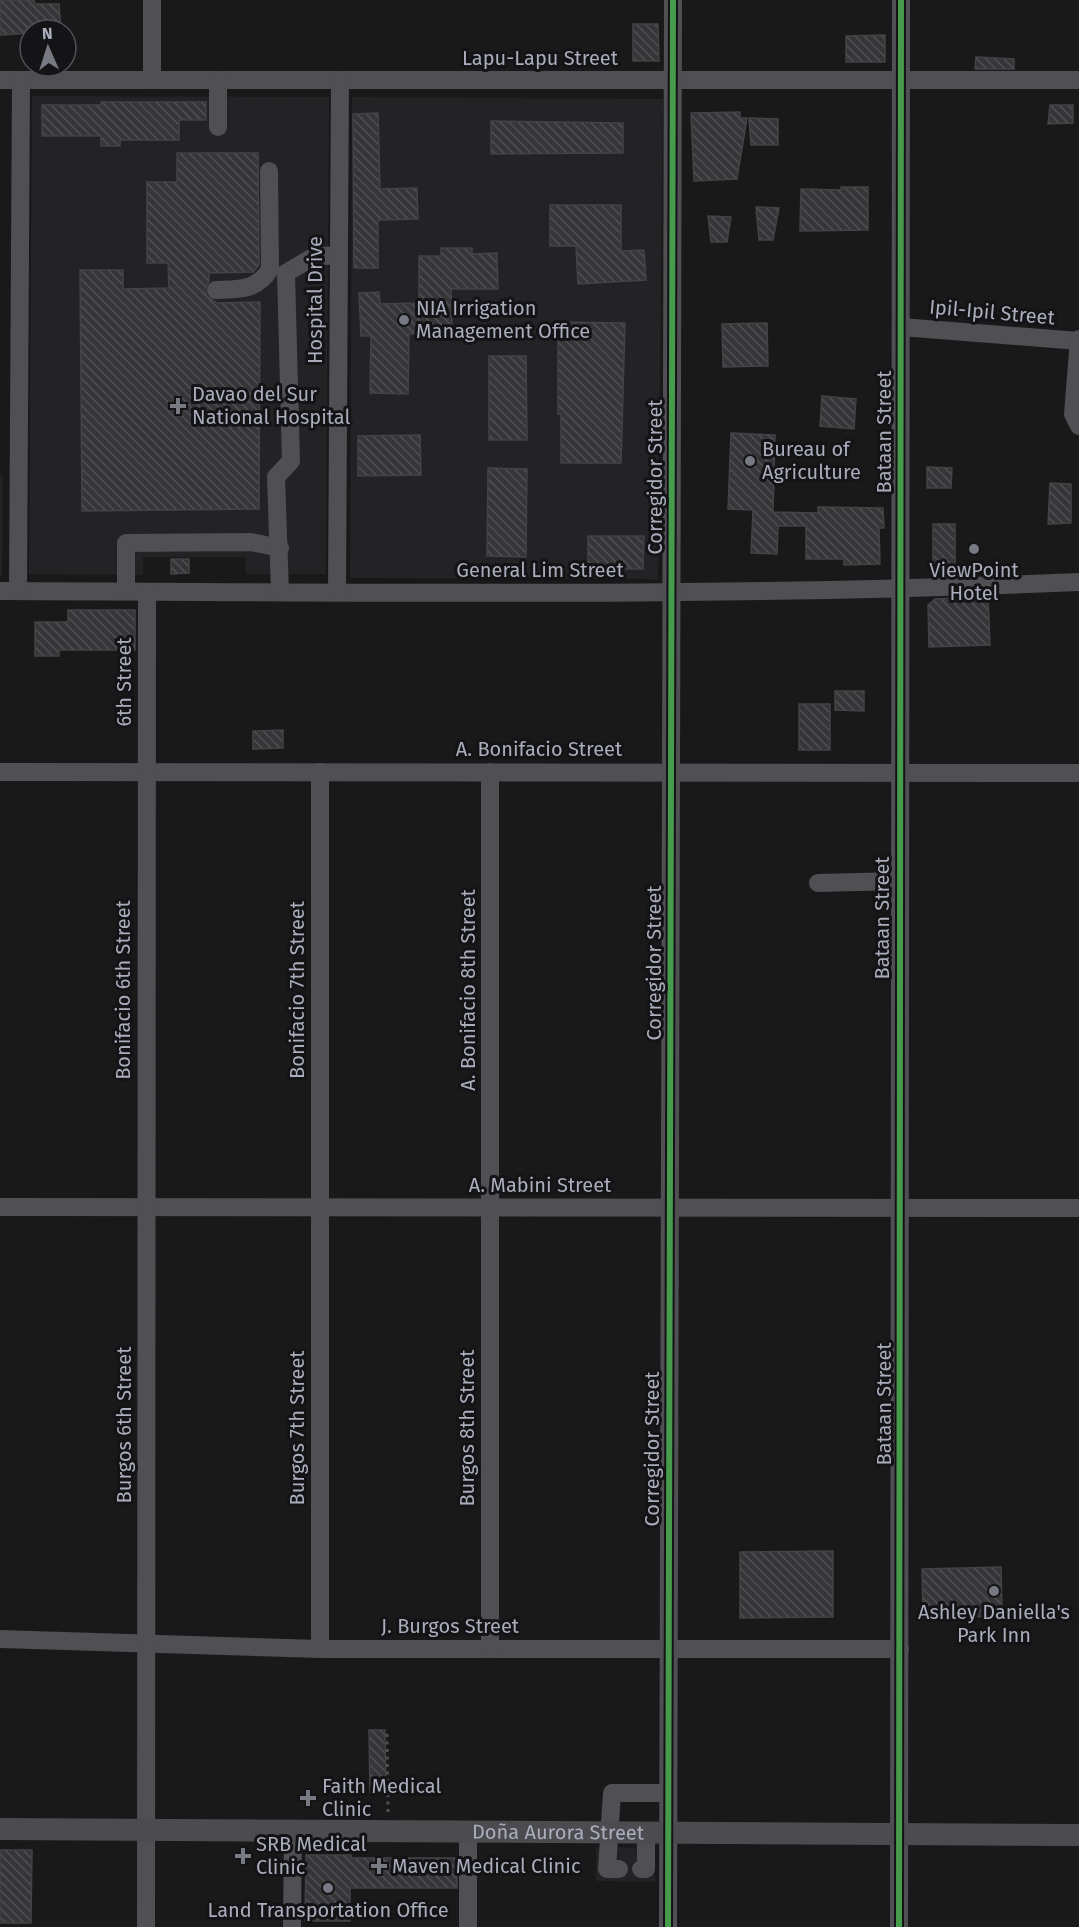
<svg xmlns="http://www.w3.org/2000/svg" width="1079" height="1927" font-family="'Fira Sans',sans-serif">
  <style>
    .built { fill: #232326 }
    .building { fill: url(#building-back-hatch); stroke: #424346; stroke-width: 1.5 }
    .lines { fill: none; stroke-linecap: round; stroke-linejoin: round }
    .path { stroke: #505056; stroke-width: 3; stroke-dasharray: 3 4.5; stroke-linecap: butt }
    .minor { stroke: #4f4f54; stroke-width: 18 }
    .major { stroke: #4c4c50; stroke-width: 22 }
    .cycleway-casing { stroke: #141316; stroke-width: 10 }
    .cycleway { stroke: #469c4c; stroke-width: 6 }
    .poi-dot { fill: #777983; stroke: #141316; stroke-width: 2 }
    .labels { text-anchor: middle; stroke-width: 6; stroke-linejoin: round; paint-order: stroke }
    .street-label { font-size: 20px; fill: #aaadbc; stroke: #141316 }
    .poi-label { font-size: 20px; fill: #aaadbc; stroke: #141316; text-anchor: start }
  </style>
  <defs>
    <pattern id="building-back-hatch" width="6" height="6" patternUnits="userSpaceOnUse" patternTransform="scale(1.5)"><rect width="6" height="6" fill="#363638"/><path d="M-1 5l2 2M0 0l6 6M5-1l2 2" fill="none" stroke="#505053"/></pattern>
  </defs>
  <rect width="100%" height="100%" fill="#19191a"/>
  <g class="built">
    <polygon points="32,96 329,97 326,574 246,574 245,557 143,557 143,575 29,574"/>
    <polygon points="352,97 663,99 658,579 350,578"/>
    <polygon points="0,476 3,476 2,576 0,576"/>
    <polygon points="596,1847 655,1848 655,1882 596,1881"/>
  </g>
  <g class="building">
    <polygon points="0,0 34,0 35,4 59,4 61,30 30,30 30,33 0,35"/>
    <polygon points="633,24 658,24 659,61 633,61"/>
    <polygon points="885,35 885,62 846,62 846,36"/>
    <polygon points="976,57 1014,59 1014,69 975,69"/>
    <polygon points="101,102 206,102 206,120 179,120 179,140 120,140 120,146 101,146 101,136 42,136 42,105 101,105"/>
    <polygon points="1050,105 1073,105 1073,123 1048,124"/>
    <polygon points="740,112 740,118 747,118 737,179 694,181 691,113"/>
    <polygon points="378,113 380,189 417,188 418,219 378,220 378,268 354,268 353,114"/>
    <polygon points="749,118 778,119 778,145 751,145"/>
    <polygon points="491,121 623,123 623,153 491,154"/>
    <polygon points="177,153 258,153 259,265 253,272 209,273 209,281 205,290 207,296 217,303 260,302 259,509 82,511 80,270 123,270 123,289 169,288 168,263 147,263 147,182 177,182"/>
    <polygon points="841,187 868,187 868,230 800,231 801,189 841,190"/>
    <polygon points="550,205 621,205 621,251 644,250 646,280 578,284 576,246 550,246"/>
    <polygon points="756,207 779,208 773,240 759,240"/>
    <polygon points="708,216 731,217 727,242 711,242"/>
    <polygon points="441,248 472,248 472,254 497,253 498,289 451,289 452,333 409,334 408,394 370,393 371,336 361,336 359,293 379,292 380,304 419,303 419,256 441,256"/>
    <polygon points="558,322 625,323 621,463 561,463 561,414 558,414"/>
    <polygon points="767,323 768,366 723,367 722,324"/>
    <polygon points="489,356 526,356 527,440 489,440"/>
    <polygon points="822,396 856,399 854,429 820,426"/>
    <polygon points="731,433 775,435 773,512 818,513 818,507 883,508 884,528 879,528 880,564 844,565 844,559 806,559 806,526 778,526 777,554 751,553 753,510 728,509"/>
    <polygon points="420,435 421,475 358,476 358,436"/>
    <polygon points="927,467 952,468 951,488 927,488"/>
    <polygon points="488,468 527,469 526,557 487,556"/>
    <polygon points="1050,483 1071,484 1071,523 1048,524"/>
    <rect x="933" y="524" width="22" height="40"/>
    <polygon points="588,536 644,536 643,569 588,569"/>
    <polygon points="171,559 189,559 189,573 171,574"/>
    <polygon points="988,597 990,645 929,647 928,605 935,599"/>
    <polygon points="68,610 135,610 135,650 59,650 59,656 35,656 35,622 68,622"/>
    <polygon points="835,691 864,691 864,711 835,710"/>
    <rect x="799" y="704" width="31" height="46"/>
    <polygon points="283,730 283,748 253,749 253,731"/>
    <polygon points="833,1551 833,1617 740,1618 740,1552"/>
    <polygon points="1001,1567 1002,1616 923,1618 922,1569"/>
    <polygon points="369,1730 385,1730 386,1792 370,1793"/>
    <polygon points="0,1850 32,1850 31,1923 0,1923"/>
    <polygon points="306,1855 351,1855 351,1858 457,1858 457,1888 350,1888 350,1921 305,1921"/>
  </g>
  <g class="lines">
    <polyline class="path" points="387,1734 388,1812"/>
    <g class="minor">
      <polyline points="0,80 1079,80"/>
      <polyline points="152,80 152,0"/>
      <polyline points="218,127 218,80"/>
      <polyline points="286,273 313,257 337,255"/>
      <path d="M216 290C239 289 257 291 270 269L269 171"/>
      <polyline points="901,327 1079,341"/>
      <polyline points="1079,339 1073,414 1079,426"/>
      <path d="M0 591C360 592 720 598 1079 582"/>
      <polyline points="18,591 21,80"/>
      <polyline points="126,591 126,543 251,542 280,548"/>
      <polyline points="280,592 276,477 291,461 286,273"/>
      <polyline points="337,592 340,80"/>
      <polyline points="0,772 1079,773"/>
      <polyline points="818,883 899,881"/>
      <polyline points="0,1207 1079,1208"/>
      <polyline points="0,1639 320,1649 900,1649"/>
      <polyline points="320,1649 320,772"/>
      <polyline points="490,1649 490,772"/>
      <polyline points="619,1869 607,1869 612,1793 668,1793"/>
      <polyline points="641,1869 646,1869 646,1834"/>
      <polyline points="146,1927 147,592"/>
      <polyline points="292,1927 293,1831"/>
      <polyline points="468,1927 468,1833"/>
      <polyline points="668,1927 673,0"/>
      <polyline points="899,1927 901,0"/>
    </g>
    <path class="major" id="s1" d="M0 1829 1079 1835"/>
    <defs>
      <g id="cycleway">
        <polyline points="668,1927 673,0"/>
        <polyline points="899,1927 901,0"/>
      </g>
    </defs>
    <use href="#cycleway" class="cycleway-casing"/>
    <use href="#cycleway" class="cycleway"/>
  </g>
  <g class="poi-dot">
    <circle cx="404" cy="320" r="6"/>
    <path d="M175 397h6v6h6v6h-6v6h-6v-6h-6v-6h6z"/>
    <circle cx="750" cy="461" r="6"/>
    <circle cx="974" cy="549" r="6"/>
    <circle cx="994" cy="1591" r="6"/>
    <path d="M305 1789h6v6h6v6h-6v6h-6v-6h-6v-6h6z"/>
    <path d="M240 1847h6v6h6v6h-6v6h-6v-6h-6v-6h6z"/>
    <path d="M376 1857h6v6h6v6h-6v6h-6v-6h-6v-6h6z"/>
    <circle cx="328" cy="1888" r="6"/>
  </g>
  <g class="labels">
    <g class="street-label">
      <text x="540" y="65">Lapu-Lapu Street</text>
      <text transform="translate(315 300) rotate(-90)" y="7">Hospital Drive</text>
      <text transform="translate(992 312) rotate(5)" y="7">Ipil-Ipil Street</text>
      <text transform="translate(884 432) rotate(-90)" y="7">Bataan Street</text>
      <text transform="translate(655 477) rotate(-90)" y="7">Corregidor Street</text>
      <text x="540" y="577">General Lim Street</text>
      <text transform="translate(124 682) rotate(-90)" y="7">6th Street</text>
      <text x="539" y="756">A. Bonifacio Street</text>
      <text transform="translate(882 918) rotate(-90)" y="7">Bataan Street</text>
      <text transform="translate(654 963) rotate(-90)" y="7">Corregidor Street</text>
      <text transform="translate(123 990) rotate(-90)" y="7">Bonifacio 6th Street</text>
      <text transform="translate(297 990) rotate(-90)" y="7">Bonifacio 7th Street</text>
      <text transform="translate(468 990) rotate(-90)" y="7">A. Bonifacio 8th Street</text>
      <text x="540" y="1192">A. Mabini Street</text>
      <text transform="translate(884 1404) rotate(-90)" y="7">Bataan Street</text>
      <text transform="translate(124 1425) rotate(-90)" y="7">Burgos 6th Street</text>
      <text transform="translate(297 1428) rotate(-90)" y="7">Burgos 7th Street</text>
      <text transform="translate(467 1428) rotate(-90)" y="7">Burgos 8th Street</text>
      <text transform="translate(652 1449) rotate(-90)" y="7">Corregidor Street</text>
      <text x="450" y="1633">J. Burgos Street</text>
      <text dy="7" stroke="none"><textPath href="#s1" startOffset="558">Doña Aurora Street</textPath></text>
    </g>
    <g class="poi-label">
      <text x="416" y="315">NIA Irrigation<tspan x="416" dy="23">Management Office</tspan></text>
      <text x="192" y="401">Davao del Sur<tspan x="192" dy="23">National Hospital</tspan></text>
      <text x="762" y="456">Bureau of<tspan x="762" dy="23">Agriculture</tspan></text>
      <text x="974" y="577" text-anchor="middle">ViewPoint<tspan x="974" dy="23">Hotel</tspan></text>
      <text x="994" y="1619" text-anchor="middle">Ashley Daniella's<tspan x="994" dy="23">Park Inn</tspan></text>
      <text x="322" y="1793">Faith Medical<tspan x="322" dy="23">Clinic</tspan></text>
      <text x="256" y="1851">SRB Medical<tspan x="256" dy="23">Clinic</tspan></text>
      <text x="392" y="1873">Maven Medical Clinic</text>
      <text x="328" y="1917" text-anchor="middle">Land Transportation Office</text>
    </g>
  </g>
  <g transform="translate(48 48) rotate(357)"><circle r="28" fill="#141316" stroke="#505158" stroke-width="1.5"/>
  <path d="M0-4.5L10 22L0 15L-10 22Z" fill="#777983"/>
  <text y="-9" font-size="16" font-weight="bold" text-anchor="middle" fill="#aaadbc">N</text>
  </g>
</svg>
